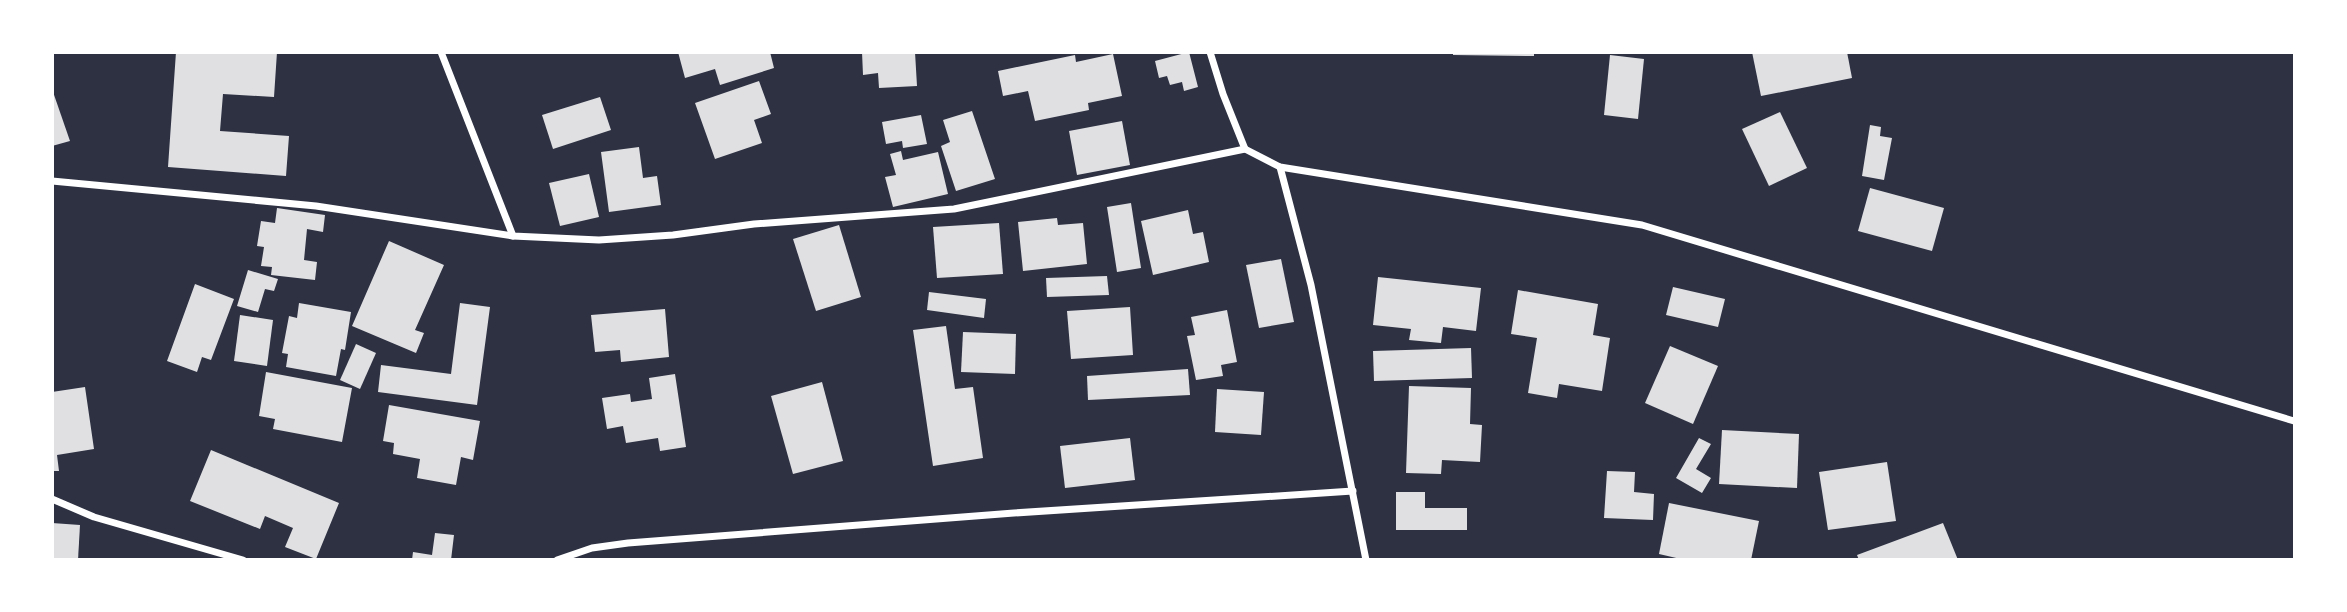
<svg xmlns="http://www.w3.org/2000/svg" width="2347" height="612" font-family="'Sofia Sans Condensed',sans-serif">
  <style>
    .building { fill: #e0e0e3 }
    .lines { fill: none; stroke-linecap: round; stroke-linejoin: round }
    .minor { stroke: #fff; stroke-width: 7 }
  </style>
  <rect width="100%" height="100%" fill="#2d3142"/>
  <g class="building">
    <polygon points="176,52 277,52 274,97 223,94 220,131 289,136 286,176 168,167"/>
    <polygon points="678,52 770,52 774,68 720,85 715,69 685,78"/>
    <polygon points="862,52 915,52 917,86 879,88 878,73 863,75"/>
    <polygon points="1189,52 1198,87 1184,91 1182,82 1170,85 1167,76 1159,78 1155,61"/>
    <polygon points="1453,52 1534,52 1534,56 1453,55"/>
    <polygon points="1752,52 1847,52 1852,78 1761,96"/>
    <polygon points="1113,54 1122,96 1088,103 1089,110 1035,121 1028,91 1003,96 998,71 1075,55 1076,62"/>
    <polygon points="1610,55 1644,59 1638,119 1604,115"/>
    <polygon points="759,81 771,114 754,120 762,143 715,159 695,103"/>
    <polygon points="52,89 70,141 52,146"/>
    <polygon points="600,97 611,130 553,149 542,115"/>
    <polygon points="972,111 995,179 956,191 941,146 950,142 943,120"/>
    <polygon points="1780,112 1807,168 1769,186 1742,129"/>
    <polygon points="921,115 927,144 903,148 902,141 886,144 882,122"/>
    <polygon points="1122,121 1130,165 1077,175 1069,131"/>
    <polygon points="1870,125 1881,127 1880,136 1892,138 1884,180 1862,176"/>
    <polygon points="639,147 643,178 657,176 661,205 609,212 601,152"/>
    <polygon points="901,151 903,160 938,152 948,194 893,207 885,177 896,175 890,154"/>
    <polygon points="589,174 599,217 560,226 549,183"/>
    <polygon points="1870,188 1944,208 1932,251 1858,231"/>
    <polygon points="1131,203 1141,268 1117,272 1107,207"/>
    <polygon points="277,208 325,215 323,232 307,229 304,260 317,262 315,280 271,275 272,267 261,266 264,247 257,246 261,221 275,223"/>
    <polygon points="1188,210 1193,234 1203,232 1209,262 1153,275 1141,221"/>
    <polygon points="1057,218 1058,225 1083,223 1087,264 1023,271 1018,222"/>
    <polygon points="999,223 1003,274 937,278 933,227"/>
    <polygon points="839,225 861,297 816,311 793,239"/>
    <polygon points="389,241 444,265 415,330 424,333 416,353 352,326"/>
    <polygon points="1281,259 1294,322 1259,328 1246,265"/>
    <polygon points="248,270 278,279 274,291 265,289 258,312 237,306"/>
    <polygon points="1107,276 1109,295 1047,297 1046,278"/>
    <polygon points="1378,277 1481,288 1476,331 1443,327 1441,343 1409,340 1411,329 1373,325"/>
    <polygon points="195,284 234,299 211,360 202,357 197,372 167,361"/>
    <polygon points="1673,287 1725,299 1718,327 1666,315"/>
    <polygon points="1518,290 1598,304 1593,335 1610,338 1602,391 1559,384 1557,398 1528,393 1537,338 1511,334"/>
    <polygon points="929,292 986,299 984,318 927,310"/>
    <polygon points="299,303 351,312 345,350 341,349 336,376 286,367 288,354 282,353 289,316 297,318"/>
    <polygon points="460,303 490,307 477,405 378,392 381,365 451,374"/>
    <polygon points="1130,307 1133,355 1071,359 1067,311"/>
    <polygon points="665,309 669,357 621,362 620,350 595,352 591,315"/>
    <polygon points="1227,310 1237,362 1221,365 1223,376 1196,380 1187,336 1195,335 1191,317"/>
    <polygon points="240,315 273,320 267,366 234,361"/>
    <polygon points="946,326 955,389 973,387 983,458 933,466 913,330"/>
    <polygon points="963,332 1016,334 1015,374 961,372"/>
    <polygon points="356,344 376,353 360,389 340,380"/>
    <polygon points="1670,346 1718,366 1693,424 1645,403"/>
    <polygon points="1471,348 1472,378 1374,381 1373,351"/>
    <polygon points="1188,369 1190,395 1088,400 1087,376"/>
    <polygon points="266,372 352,388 342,442 273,429 275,419 259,416"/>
    <polygon points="675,374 686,447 660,451 658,438 626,443 623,426 607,429 602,398 630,394 631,402 652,399 649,378"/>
    <polygon points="822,382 843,461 793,474 771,396"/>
    <polygon points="1409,386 1471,388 1470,424 1482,425 1480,462 1442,460 1441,474 1406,473"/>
    <polygon points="85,387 94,449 57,455 59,471 52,471 52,392"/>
    <polygon points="1217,389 1264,392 1261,435 1215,432"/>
    <polygon points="389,405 480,421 473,460 461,457 456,485 417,478 420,459 393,454 394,443 383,441"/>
    <polygon points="1722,430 1799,434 1797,488 1719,484"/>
    <polygon points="1130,438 1135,480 1065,488 1060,446"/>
    <polygon points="1699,438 1711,444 1696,469 1711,478 1702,493 1676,478"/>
    <polygon points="211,450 339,503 316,559 285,547 293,528 265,516 260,529 190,501"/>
    <polygon points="1887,462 1896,521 1828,530 1819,472"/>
    <polygon points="1607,471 1635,472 1634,492 1654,494 1653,520 1604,518"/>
    <polygon points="1396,492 1425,492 1425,508 1467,508 1467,530 1396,530"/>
    <polygon points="1669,503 1759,521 1751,560 1685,560 1659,554"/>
    <polygon points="52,523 80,525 78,560 52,560"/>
    <polygon points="1943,523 1958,560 1859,560 1857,555"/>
    <polygon points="435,533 454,535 451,560 412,560 413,552 432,555"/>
  </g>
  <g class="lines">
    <g class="minor">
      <polyline points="441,52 513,236"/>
      <polyline points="1210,52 1223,94 1245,149"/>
      <polyline points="1280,167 1311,285 1366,560"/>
      <polyline points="52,181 316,206 513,236 599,240 673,235 754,224 954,209 1245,149 1280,167 1642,225 2294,421"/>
      <polyline points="52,499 94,517 243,560"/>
      <polyline points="557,560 592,548 628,543 1014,513 1353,491"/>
    </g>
  </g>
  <rect width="2347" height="612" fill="none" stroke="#ffffff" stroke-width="108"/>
</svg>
